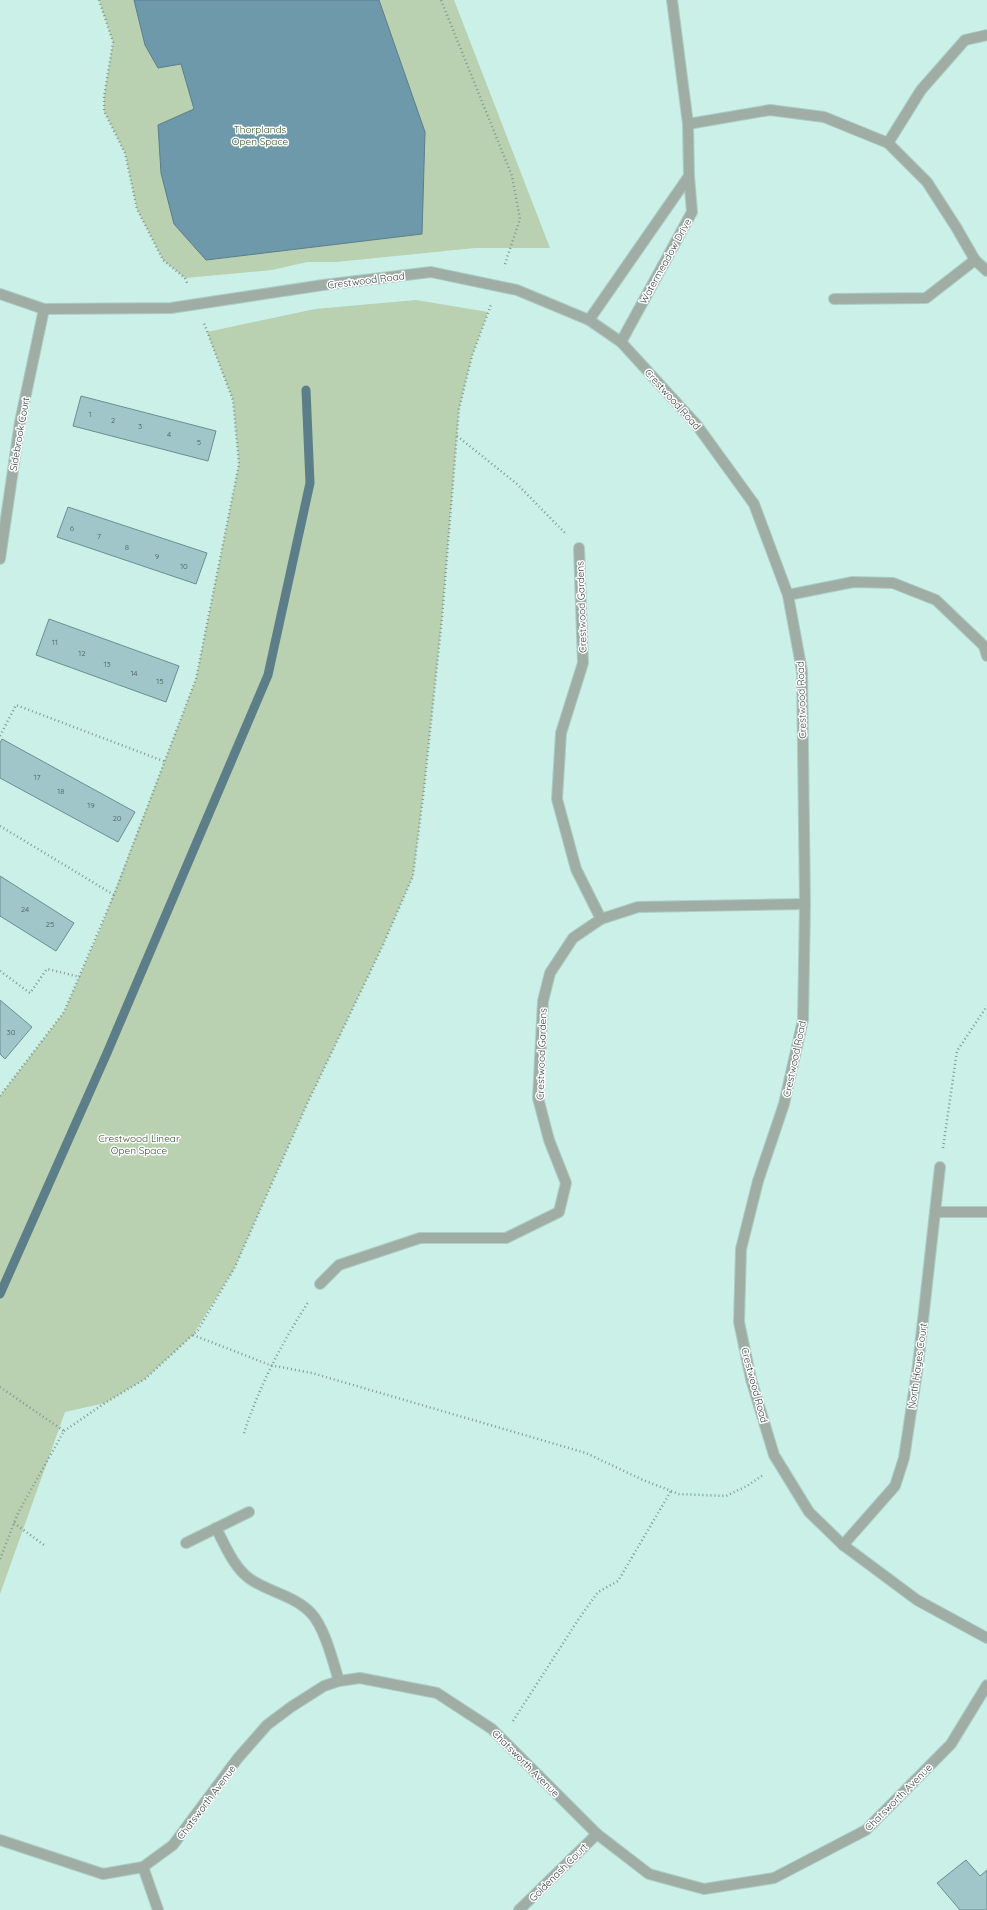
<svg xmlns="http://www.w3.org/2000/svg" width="987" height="1910" font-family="Quicksand,sans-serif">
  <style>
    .green { fill: #b9d0b1 }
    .water { fill: #6e99aa; stroke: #5c7e89 }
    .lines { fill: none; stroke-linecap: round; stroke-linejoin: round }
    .stream { stroke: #5c7e89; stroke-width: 9 }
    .building { fill: #a0c6c9; stroke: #6a8e91 }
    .service-casing { stroke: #abcdc6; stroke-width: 12 }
    .minor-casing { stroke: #abcdc6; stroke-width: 12 }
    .path { stroke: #7e9993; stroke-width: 2.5; stroke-dasharray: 1 3; stroke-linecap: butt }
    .service { stroke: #a0ada5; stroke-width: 10 }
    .minor { stroke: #a0ada5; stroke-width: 10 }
    .labels { text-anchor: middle; stroke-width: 3; stroke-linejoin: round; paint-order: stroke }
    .number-label { font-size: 8px; fill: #4d6260 }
    .park-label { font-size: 10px; fill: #315223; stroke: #fff }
    .street-label { font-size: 10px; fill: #31403d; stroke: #fff }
  </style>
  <rect width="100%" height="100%" fill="#caf0e8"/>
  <g class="green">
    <polygon points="99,0 454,0 550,248 475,248 336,262 307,262 272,270 185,278 163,260 137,209 125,153 104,111 104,97 113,42"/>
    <polygon points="416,300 488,312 472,356 459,409 442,618 424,789 413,876 383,945 307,1104 234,1269 193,1335 145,1379 105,1403 65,1412 0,1594 0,1096 64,1012 101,927 196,679 239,464 233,400 207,332 315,309"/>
  </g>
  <polygon class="water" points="134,0 379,0 425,132 422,234 206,260 174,224 161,173 158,125 194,109 181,64 158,68 145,45"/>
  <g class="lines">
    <polyline class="stream" points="0,1294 107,1053 268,675 310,483 306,390"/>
  </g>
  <g class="building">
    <polygon points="81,396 216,431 208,461 73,426"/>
    <polygon points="68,507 207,553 196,584 57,537"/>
    <polygon points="49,619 179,666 166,702 36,655"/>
    <polygon points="2,739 135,812 118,842 0,778 0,743"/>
    <polygon points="0,876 74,923 56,951 0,916"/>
    <polygon points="0,1000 32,1027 5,1059 0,1054"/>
    <polygon points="966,1860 980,1876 987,1870 987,1910 960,1910 937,1883"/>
  </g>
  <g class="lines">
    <defs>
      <polyline id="service" points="935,1212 987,1212"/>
      <g id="minor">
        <polyline points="688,124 770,110 824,117 888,143 927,182 956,227 975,260 987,271"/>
        <polyline points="888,143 921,90 965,40 987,35"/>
        <polyline points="0,294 44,309 171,308 323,285 431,272 517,290 589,320 621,342 696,424 754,504 788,595 802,671 805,904 803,1020 784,1104 758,1181 741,1249 739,1322 751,1379 774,1455 809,1512 843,1545 917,1600 987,1638"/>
        <polyline points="834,299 926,298 975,260"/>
        <polyline points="589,320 689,176"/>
        <polyline points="621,342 692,212 689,176 688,124 672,0"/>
        <polyline points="579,548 583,663 561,733 557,799 576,869 601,919"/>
        <polyline points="0,559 20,422 44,309"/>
        <polyline points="788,595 853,582 893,583 936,600 984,646 987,656"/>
        <polyline points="320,1284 339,1265 420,1238 506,1238 559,1212 566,1183 549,1140 538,1098 543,1001 550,973 573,938 601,919 638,907 805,904"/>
        <path d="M216 1528C225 1545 234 1568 250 1579 269 1592 295 1596 311 1613 325 1628 333 1662 339 1681"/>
        <polyline points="186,1543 249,1512"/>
        <polyline points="843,1545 895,1486 904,1458 918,1365 940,1167"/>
        <polyline points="0,1840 103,1874 143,1867 173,1845 238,1758 267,1725 291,1707 324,1686 339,1681 360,1678 437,1693 492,1729 597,1834 649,1874 704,1889 774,1878 866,1830 951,1744 987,1685"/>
        <polyline points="143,1867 158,1910"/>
        <polyline points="519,1910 597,1834"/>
      </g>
    </defs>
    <use href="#service" class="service-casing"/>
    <use href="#minor" class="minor-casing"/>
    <g class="path">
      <polyline points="99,0 113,42 104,97 104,111 125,153 137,209 163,260 185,278 188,285"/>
      <polyline points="441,0 512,176 520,219 504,267"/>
      <polyline points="457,436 517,484 566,534"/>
      <polyline points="0,736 16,705 166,762"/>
      <polyline points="0,826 114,895"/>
      <polyline points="0,971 30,993 47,969 80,977"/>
      <polyline points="0,1096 64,1012 114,895 196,679 239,464 233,400 204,323"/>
      <polyline points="943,1148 957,1051 987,1006"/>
      <polyline points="193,1335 270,1365 312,1373 586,1453 643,1480 679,1494 726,1496 747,1486 763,1475"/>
      <polyline points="0,1387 64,1431 18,1513 0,1559"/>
      <polyline points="64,1431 105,1403 145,1379 198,1330 234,1269 307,1104 383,945 413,876 424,789 442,618 459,409 472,356 491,305"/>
      <path d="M244 1433C259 1387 282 1342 309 1301"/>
      <polyline points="14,1523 44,1545"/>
      <polyline points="513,1721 578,1620 598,1592 618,1581 671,1491"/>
    </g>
    <use href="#service" class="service"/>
    <use href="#minor" class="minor"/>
  </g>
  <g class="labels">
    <g class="number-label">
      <text x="90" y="417">1</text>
      <text x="113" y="423">2</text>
      <text x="140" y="429">3</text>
      <text x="169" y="437">4</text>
      <text x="199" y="445">5</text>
      <text x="72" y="531">6</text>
      <text x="99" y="539">7</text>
      <text x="127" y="550">8</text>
      <text x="157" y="559">9</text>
      <text x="184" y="569">10</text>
      <text x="55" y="645">11</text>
      <text x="82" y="656">12</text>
      <text x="107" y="667">13</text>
      <text x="134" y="676">14</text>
      <text x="160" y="684">15</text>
      <text x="37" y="780">17</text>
      <text x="61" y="794">18</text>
      <text x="91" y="808">19</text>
      <text x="117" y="821">20</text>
      <text x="25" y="912">24</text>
      <text x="50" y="927">25</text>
      <text x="11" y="1035">30</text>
    </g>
    <g class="park-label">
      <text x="260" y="133">Thorplands<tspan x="260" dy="12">Open Space</tspan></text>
      <text x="139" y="1142">Crestwood Linear<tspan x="139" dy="12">Open Space</tspan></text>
    </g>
    <g class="street-label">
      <text transform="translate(665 261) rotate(-61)" y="4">Watermeadow Drive</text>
      <text transform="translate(366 280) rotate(-7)" y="4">Crestwood Road</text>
      <text transform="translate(673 399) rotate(48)" y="4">Crestwood Road</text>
      <text transform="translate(19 434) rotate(-80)" y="4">Sidebrook Court</text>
      <text transform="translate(581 607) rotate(-92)" y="4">Crestwood Gardens</text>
      <text transform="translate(801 700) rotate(-92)" y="4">Crestwood Road</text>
      <text transform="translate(541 1054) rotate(-88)" y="4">Crestwood Gardens</text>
      <text transform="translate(794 1059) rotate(-78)" y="4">Crestwood Road</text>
      <text transform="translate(917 1366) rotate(-82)" y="4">North Hayes Court</text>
      <text transform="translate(755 1385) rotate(75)" y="4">Crestwood Road</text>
      <text transform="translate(526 1763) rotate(45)" y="4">Chatsworth Avenue</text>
      <text transform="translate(898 1797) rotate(-45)" y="4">Chatsworth Avenue</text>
      <text transform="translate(206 1802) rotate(-53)" y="4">Chatsworth Avenue</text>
      <text transform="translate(558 1872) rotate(-45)" y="4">Goldenash Court</text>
    </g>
  </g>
</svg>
